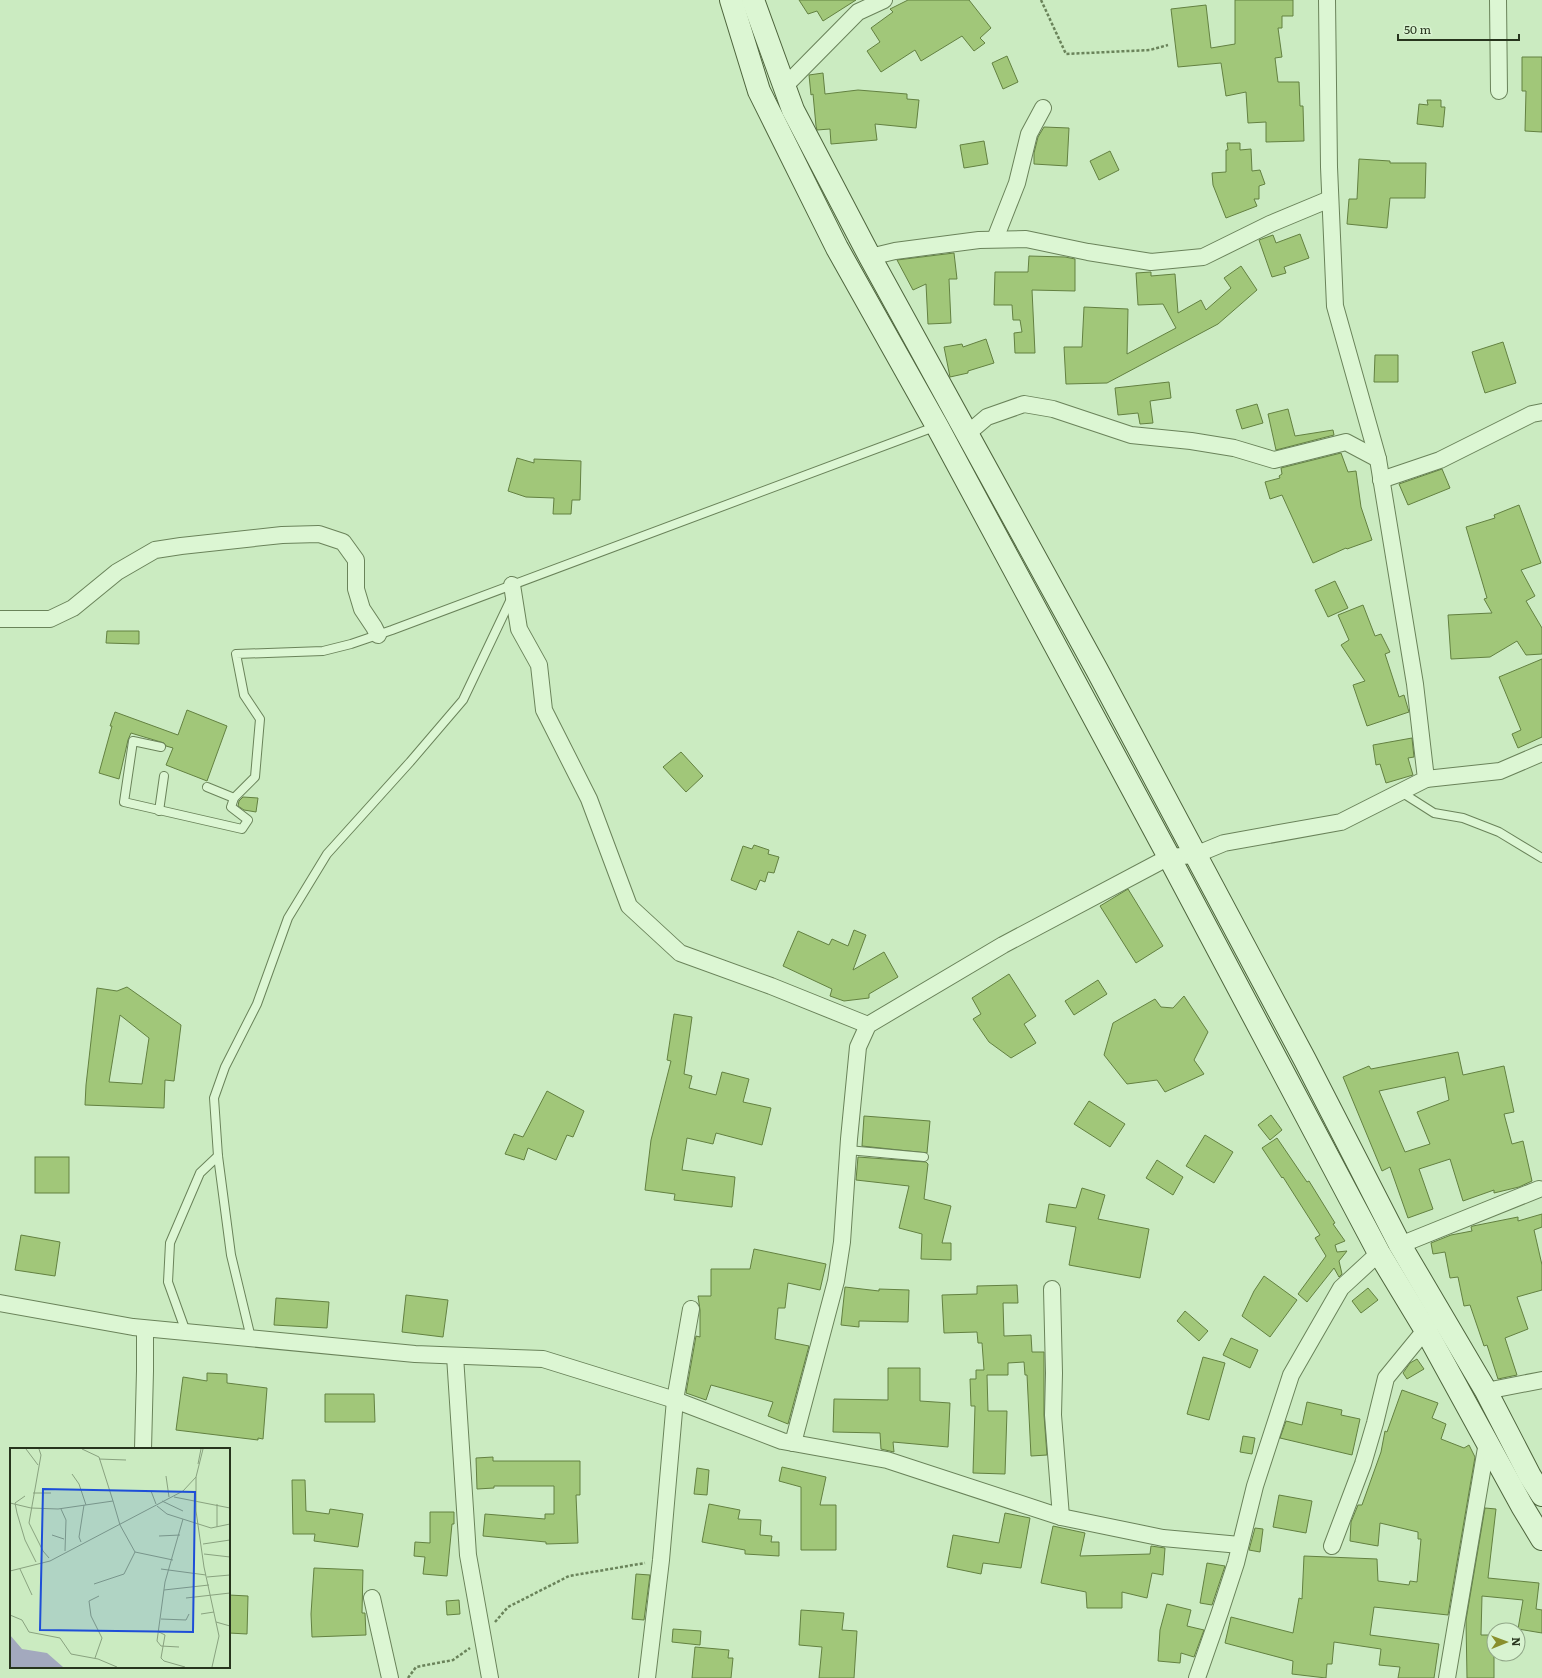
<svg xmlns="http://www.w3.org/2000/svg" width="1542" height="1678" font-family="Literata,serif">
  <style>
    .building { fill: #a1c779; stroke: #638141; fill-rule: evenodd }
    .lines { fill: none; stroke-linecap: round; stroke-linejoin: round }
    .service-casing { stroke: #6a835a; stroke-width: 10 }
    .minor-casing { stroke: #6a835a; stroke-width: 18 }
    .secondary-casing { stroke: #4e653d; stroke-width: 24 }
    .path { stroke: #6a835a; stroke-width: 2.5; stroke-dasharray: 3 2; stroke-linecap: butt }
    .service { stroke: #dcf6d3; stroke-width: 8 }
    .minor { stroke: #dcf6d3; stroke-width: 16 }
    .secondary { stroke: #dcf6d3; stroke-width: 22 }
    .inset-road { fill: none; stroke: #89a27f; stroke-width: 1 }
    .view { fill: #1d4ed8; fill-opacity: 0.15; stroke: #1d4ed8; stroke-width: 2 }
    .inset-edge { fill: none; stroke: #27341d; stroke-width: 2 }
  </style>
  <rect width="100%" height="100%" fill="#cbebc1"/>
  <g class="building">
    <polygon points="799,0 856,0 823,21 817,11 808,14"/>
    <polygon points="908,0 969,0 991,28 980,38 985,43 974,51 962,36 921,61 915,50 881,72 867,51 880,42 871,28 893,12 890,9"/>
    <polygon points="1235,0 1293,0 1293,16 1282,16 1282,28 1278,28 1282,57 1275,58 1278,82 1299,82 1300,106 1303,106 1304,141 1266,142 1266,122 1248,123 1246,92 1226,96 1221,63 1178,67 1171,9 1206,5 1211,48 1235,44"/>
    <polygon points="1007,56 1018,82 1003,89 992,63"/>
    <polygon points="1522,57 1542,57 1542,132 1525,131 1526,91 1522,91"/>
    <polygon points="823,73 825,94 858,90 907,94 907,99 919,100 916,128 875,124 877,140 831,144 830,129 817,130 816,126 813,94 811,95 809,75"/>
    <polygon points="1427,100 1441,100 1441,107 1445,107 1443,127 1417,124 1419,104 1428,105"/>
    <polygon points="1044,127 1069,128 1067,166 1034,164 1034,153 1038,137"/>
    <polygon points="984,141 988,164 964,168 960,145"/>
    <polygon points="1227,143 1240,143 1240,150 1251,149 1252,171 1260,170 1265,184 1259,186 1259,199 1254,199 1257,206 1226,218 1213,185 1212,173 1226,172 1226,150 1228,150"/>
    <polygon points="1110,151 1119,170 1099,180 1090,161"/>
    <polygon points="1359,159 1390,161 1390,163 1426,163 1425,198 1390,198 1387,228 1347,224 1349,199 1357,199"/>
    <polygon points="1300,234 1309,258 1284,267 1286,273 1272,277 1259,240 1273,235 1276,243"/>
    <polygon points="954,253 957,279 949,279 951,323 928,324 926,284 913,290 897,260"/>
    <polygon points="1029,256 1065,257 1075,259 1075,291 1032,290 1035,353 1015,353 1014,333 1022,332 1020,320 1013,320 1012,305 994,305 995,272 1028,272"/>
    <polygon points="1241,266 1257,290 1218,324 1107,383 1066,384 1064,347 1082,347 1084,307 1128,309 1127,354 1176,328 1163,304 1138,305 1136,273 1151,272 1151,276 1175,274 1178,313 1201,300 1206,310 1231,288 1224,278"/>
    <polygon points="986,339 994,363 968,371 968,373 950,377 944,347 962,344 963,347"/>
    <polygon points="1503,342 1516,383 1485,393 1472,352"/>
    <polygon points="1375,355 1398,355 1398,382 1374,382"/>
    <polygon points="1169,382 1171,398 1150,401 1153,423 1140,424 1138,413 1118,415 1115,388"/>
    <polygon points="1257,404 1263,423 1242,429 1236,410"/>
    <polygon points="1288,409 1295,436 1333,430 1334,435 1276,450 1268,414"/>
    <polygon points="1341,453 1348,472 1356,471 1361,507 1372,540 1347,549 1346,548 1313,563 1282,495 1270,499 1265,482 1280,478 1279,476 1282,474 1281,468"/>
    <polygon points="517,458 534,463 534,459 581,461 580,500 572,500 571,514 553,514 554,498 526,497 508,491"/>
    <polygon points="1442,469 1450,488 1408,505 1399,484"/>
    <polygon points="1519,505 1541,563 1521,570 1535,596 1526,601 1542,628 1542,654 1526,655 1517,641 1490,657 1451,659 1448,615 1492,613 1484,599 1487,598 1466,527 1495,518 1494,515"/>
    <polygon points="1335,581 1348,608 1328,617 1315,590"/>
    <polygon points="1363,605 1375,636 1381,634 1390,652 1385,654 1399,697 1404,695 1409,712 1367,726 1353,685 1365,681 1341,645 1349,640 1338,615"/>
    <polygon points="107,631 139,631 139,644 106,643"/>
    <polygon points="1542,659 1542,737 1518,748 1512,734 1521,730 1499,677"/>
    <polygon points="187,710 227,726 207,781 166,765 173,748 166,746 164,743 131,733 128,740 119,779 99,773 112,726 110,726 115,712 178,735"/>
    <polygon points="1412,738 1414,757 1408,758 1413,775 1386,783 1380,764 1376,765 1373,745"/>
    <polygon points="681,752 703,776 686,792 663,767"/>
    <polygon points="243,797 258,798 256,812 244,810 238,806 239,801"/>
    <polygon points="754,845 769,850 768,854 779,857 774,873 768,872 765,882 760,880 756,890 731,880 743,846 752,849"/>
    <polygon points="1128,889 1163,946 1136,963 1100,906"/>
    <polygon points="854,930 866,935 853,970 884,952 898,977 869,994 869,998 844,1001 830,996 832,989 783,966 798,931 829,945 832,939 848,946"/>
    <polygon points="1009,974 1036,1016 1024,1024 1036,1043 1011,1058 989,1042 973,1019 981,1014 972,998"/>
    <polygon points="1098,980 1107,994 1074,1015 1065,1001"/>
    <path d="M127 987 181 1025 174 1081 165 1080 164 1108 85 1105 86 1085 97 988 117 991ZM120 1015 149 1038 142 1084 109 1082Z"/>
    <polygon points="1184,996 1208,1032 1194,1060 1204,1074 1165,1092 1157,1080 1127,1084 1104,1055 1113,1023 1155,999 1161,1007 1173,1008"/>
    <polygon points="674,1014 692,1017 684,1074 692,1076 689,1088 716,1095 722,1072 749,1079 743,1102 771,1108 762,1145 716,1133 713,1144 687,1138 682,1170 735,1177 732,1207 674,1200 675,1194 645,1190 651,1140 671,1061 667,1060"/>
    <path d="M1458 1052 1463 1075 1504 1066 1514 1112 1504 1114 1512 1144 1523 1141 1532 1181 1519 1187 1494 1193V1190L1463 1201 1450 1159 1419 1169 1433 1209 1408 1218 1390 1167 1382 1171 1343 1077 1369 1066 1371 1069ZM1445 1077 1449 1100 1417 1112 1430 1144 1405 1152 1379 1091Z"/>
    <polygon points="547,1091 584,1111 573,1137 567,1135 556,1160 528,1148 524,1160 505,1154 514,1134 523,1137"/>
    <polygon points="1089,1101 1125,1124 1110,1147 1074,1124"/>
    <polygon points="1271,1115 1282,1130 1270,1140 1258,1125"/>
    <polygon points="864,1116 930,1121 927,1153 862,1146"/>
    <polygon points="1205,1135 1233,1152 1214,1183 1186,1166"/>
    <polygon points="1277,1138 1307,1182 1309,1181 1335,1223 1333,1224 1345,1241 1335,1245 1337,1252 1347,1251 1339,1261 1342,1274 1339,1277 1334,1268 1307,1302 1298,1294 1326,1256 1315,1238 1320,1235 1283,1177 1282,1178 1262,1148"/>
    <rect x="35" y="1157" width="34" height="36"/>
    <polygon points="858,1157 926,1162 928,1164 924,1199 951,1206 942,1243 951,1243 951,1260 921,1259 922,1234 899,1228 909,1186 856,1180"/>
    <polygon points="1157,1160 1183,1177 1173,1195 1146,1178"/>
    <polygon points="1082,1188 1105,1195 1098,1219 1149,1229 1140,1278 1069,1265 1076,1227 1046,1222 1049,1204 1076,1208"/>
    <polygon points="1542,1214 1542,1227 1534,1230 1542,1265 1542,1290 1517,1297 1528,1329 1505,1338 1517,1375 1498,1379 1487,1345 1484,1346 1470,1305 1464,1306 1458,1277 1450,1278 1445,1252 1433,1254 1431,1243 1451,1235 1472,1231 1471,1227 1473,1226 1518,1217 1518,1221"/>
    <polygon points="21,1235 60,1242 55,1276 15,1270"/>
    <polygon points="754,1249 826,1264 820,1290 788,1283 785,1308 778,1308 775,1339 809,1346 788,1424 768,1416 773,1402 711,1385 706,1400 686,1393 696,1336 700,1337 700,1310 698,1296 711,1296 711,1269 750,1269"/>
    <polygon points="1264,1276 1297,1300 1270,1337 1242,1316 1254,1291"/>
    <polygon points="1017,1285 1018,1303 1003,1303 1004,1336 1031,1335 1032,1352 1044,1352 1044,1415 1047,1455 1031,1456 1027,1375 1025,1375 1024,1362 1008,1363 1008,1375 987,1375 988,1411 1007,1411 1005,1474 973,1473 975,1406 971,1406 970,1379 976,1379 976,1370 984,1370 982,1343 978,1343 977,1332 944,1333 942,1295 977,1294 977,1286"/>
    <polygon points="845,1287 879,1291 879,1289 909,1290 908,1322 859,1321 859,1327 841,1325"/>
    <polygon points="1368,1288 1378,1300 1361,1313 1352,1301"/>
    <polygon points="406,1295 448,1300 443,1337 402,1332"/>
    <polygon points="276,1298 329,1302 327,1328 274,1325"/>
    <polygon points="1185,1311 1208,1331 1199,1341 1177,1321"/>
    <polygon points="1231,1338 1258,1350 1250,1368 1223,1355"/>
    <polygon points="1203,1357 1225,1363 1209,1420 1187,1414"/>
    <polygon points="1417,1359 1424,1369 1407,1379 1403,1373 1410,1363"/>
    <polygon points="888,1368 920,1368 920,1401 950,1403 948,1447 893,1442 894,1452 881,1449 880,1433 833,1432 834,1399 888,1400"/>
    <polygon points="207,1373 227,1374 227,1383 267,1388 263,1439 258,1438 258,1440 176,1430 183,1377 207,1381"/>
    <polygon points="1402,1390 1438,1403 1432,1418 1446,1424 1441,1439 1464,1448 1469,1445 1475,1457 1448,1615 1374,1607 1370,1635 1439,1644 1434,1678 1398,1678 1400,1667 1379,1665 1381,1649 1334,1642 1332,1664 1327,1664 1326,1678 1292,1674 1293,1661 1225,1643 1231,1617 1293,1633 1299,1598 1302,1599 1304,1556 1377,1559 1378,1581 1409,1585 1410,1581 1417,1582 1421,1539 1418,1539 1418,1532 1380,1523 1378,1546 1350,1541 1351,1522 1358,1505 1362,1505 1381,1452 1385,1431 1387,1432"/>
    <polygon points="325,1394 374,1394 375,1422 325,1422"/>
    <polygon points="1307,1402 1342,1410 1341,1415 1360,1419 1352,1455 1280,1438 1286,1421 1302,1425"/>
    <polygon points="1243,1436 1255,1438 1252,1454 1240,1452"/>
    <polygon points="493,1457 493,1461 580,1461 580,1495 576,1495 578,1543 546,1544 546,1542 483,1536 485,1514 545,1519 545,1514 554,1514 554,1486 494,1486 494,1488 477,1489 476,1458"/>
    <polygon points="782,1467 826,1477 820,1505 836,1505 836,1550 801,1550 801,1487 779,1481"/>
    <polygon points="697,1468 709,1470 707,1495 694,1494"/>
    <polygon points="292,1480 305,1480 306,1511 329,1514 330,1509 363,1514 358,1547 314,1541 315,1534 293,1534"/>
    <polygon points="1279,1495 1312,1501 1306,1533 1273,1527"/>
    <polygon points="709,1504 740,1510 738,1519 761,1520 760,1535 772,1536 771,1542 779,1542 779,1556 745,1554 745,1550 702,1542"/>
    <polygon points="1485,1508 1496,1509 1488,1578 1539,1583 1536,1609 1542,1610 1542,1633 1518,1629 1523,1600 1482,1596 1481,1635 1494,1635 1494,1678 1467,1678 1466,1620"/>
    <polygon points="430,1512 454,1512 454,1524 452,1524 447,1576 423,1574 425,1557 414,1556 415,1542 430,1543"/>
    <polygon points="1005,1513 1030,1518 1021,1568 983,1563 981,1574 947,1567 953,1535 999,1543"/>
    <polygon points="1053,1526 1085,1533 1080,1556 1150,1554 1151,1546 1165,1548 1163,1575 1152,1573 1147,1598 1122,1592 1122,1608 1087,1608 1086,1592 1041,1583"/>
    <polygon points="1255,1528 1263,1529 1260,1552 1249,1550"/>
    <polygon points="1207,1563 1225,1566 1212,1605 1200,1603"/>
    <polygon points="314,1568 363,1570 362,1613 365,1613 366,1635 312,1637 311,1614"/>
    <polygon points="636,1574 650,1575 644,1620 632,1619"/>
    <polygon points="229,1595 248,1596 247,1634 229,1633"/>
    <polygon points="459,1600 460,1614 447,1615 446,1601"/>
    <polygon points="1167,1604 1191,1610 1187,1626 1204,1630 1194,1657 1181,1653 1180,1663 1158,1661 1160,1630"/>
    <polygon points="801,1610 844,1613 842,1630 857,1631 854,1678 819,1678 822,1647 799,1645"/>
    <polygon points="673,1629 701,1631 700,1645 672,1642"/>
    <polygon points="695,1647 729,1650 728,1658 733,1658 731,1678 692,1678"/>
  </g>
  <g class="lines">
    <defs>
      <g id="service">
        <polyline points="161,747 133,741 124,802 242,829 248,820 231,807 234,798 255,777 260,719 244,695 236,654 323,651 351,644 392,630 937,426"/>
        <polyline points="207,787 234,798"/>
        <polyline points="1401,792 1434,813 1463,818 1499,832 1542,858"/>
        <polyline points="159,811 164,776"/>
        <polyline points="848,1150 924,1157"/>
        <polyline points="186,1332 168,1282 170,1243 200,1173 218,1156"/>
        <polyline points="251,1338 231,1255 218,1156 214,1098 225,1067 257,1004 288,918 327,854 410,762 463,700 511,599"/>
      </g>
      <g id="minor">
        <polyline points="1498,0 1499,91"/>
        <polyline points="784,87 858,12 884,0"/>
        <polyline points="995,239 1017,183 1029,134 1043,108"/>
        <polyline points="870,257 895,251 979,240 1026,239 1088,252 1151,262 1203,257 1270,224 1330,199"/>
        <polyline points="967,434 987,417 1024,404 1053,409 1131,435 1191,441 1234,448 1274,460 1346,442 1378,459"/>
        <polyline points="1381,480 1440,460 1532,414 1542,412"/>
        <polyline points="512,585 519,629 539,665 544,710 589,799 629,906 680,953 771,986 868,1025"/>
        <polyline points="0,619 50,619 73,608 117,572 155,550 181,546 282,535 319,534 343,542 356,560 356,589 362,609 374,627 378,635"/>
        <polyline points="1426,779 1500,771 1542,753"/>
        <polyline points="1400,1245 1539,1189"/>
        <polyline points="1052,1289 1054,1373 1053,1415 1061,1517"/>
        <polyline points="0,1303 133,1327 415,1354 543,1359 675,1400 782,1441 887,1460 1061,1517 1163,1538 1240,1545"/>
        <polyline points="455,1356 468,1555 490,1678"/>
        <polyline points="1486,1391 1542,1380"/>
        <polyline points="793,1443 836,1281 842,1242 849,1139 858,1047 868,1025 1003,945 1169,857 1195,855 1224,843 1341,822 1426,779 1415,684 1378,459 1335,306 1329,167 1327,0"/>
        <polyline points="143,1449 145,1371 145,1329"/>
        <polyline points="1332,1546 1363,1464 1375,1423 1386,1378 1431,1323"/>
        <polyline points="372,1598 390,1678"/>
        <polyline points="647,1678 661,1560 675,1400 691,1309"/>
        <polyline points="1197,1678 1220,1612 1236,1563 1255,1486 1291,1375 1341,1288 1379,1253"/>
        <polyline points="1447,1678 1487,1442"/>
      </g>
      <g id="secondary">
        <polyline points="731,0 759,91 837,248 937,426 1169,857 1379,1253 1425,1329 1522,1506 1542,1539"/>
        <polyline points="753,0 793,110 870,257 1097,670 1305,1060 1400,1245 1486,1391 1530,1476 1542,1495"/>
      </g>
    </defs>
    <use href="#service" class="service-casing"/>
    <use href="#minor" class="minor-casing"/>
    <use href="#secondary" class="secondary-casing"/>
    <g class="path">
      <polyline points="1041,0 1066,54 1150,50 1168,45"/>
      <polyline points="495,1622 508,1607 569,1576 645,1563"/>
      <polyline points="408,1678 416,1667 453,1660 470,1648"/>
    </g>
    <use href="#service" class="service"/>
    <use href="#minor" class="minor"/>
    <use href="#secondary" class="secondary"/>
  </g>
  <g transform="translate(10 1448)">
    <rect width="220" height="220" fill="#cbebc1"/>
    <path d="M0 187 12 201 37 205 53 219H0Z" fill="#a3a9be"/>
    <path class="inset-road" d="M16 1 28 17M29 1 31 7 19 75 33 103 39 110M72 1 89 9 103 53M89 11 116 12M188 16 191 1M62 26 69 36 76 57M156 28 159 49M186 29V63L194 119 209 188 202 219M141 43 146 56M23 45H41M15 48 5 55 7 65 15 92 26 114M164 49 220 60M152 53 173 63M0 55 21 60 48 61 103 53 110 77 125 104 163 112M207 56V79M147 58 157 66 201 80 220 76M51 61 56 72 55 103M42 87 54 91M149 88 170 87M71 94 69 89 74 57M193 96 220 92M194 106 220 109M10 121 22 147M151 121 196 127M0 123 40 113 173 43 186 29 193 1M197 129 220 127M84 136 114 126 125 104M154 142 199 137M176 150 220 145M191 166 204 164M0 167 12 172 19 184 50 190 61 206 88 211 107 219M151 171 176 172 179 166M206 174 220 178M149 184 155 187 151 210 154 213 175 219M169 199 151 198 147 193 155 134 173 71M85 210 92 190 81 168 79 153 89 148"/>
    <path class="view" d="M33 41 185 44 183 184 30 182Z"/>
    <rect width="220" height="220" class="inset-edge"/>
  </g>
  <g transform="translate(1506 1642) rotate(89)"><circle r="19" fill="#d8f3d0" stroke="#91a788"/>
  <path d="M0-3L7 15L0 10L-7 15Z" fill="#898f2d"/>
  <text y="-6" font-size="11" font-weight="bold" text-anchor="middle" fill="#27341d">N</text>
  </g>
  <path d="M1398 34v6h121v-6" fill="none" stroke="#27341d" stroke-width="2"/>
  <text x="1404" y="34" font-size="12" fill="#27341d" stroke="#d8f3d0" stroke-width="3" paint-order="stroke">50 m</text>
</svg>
